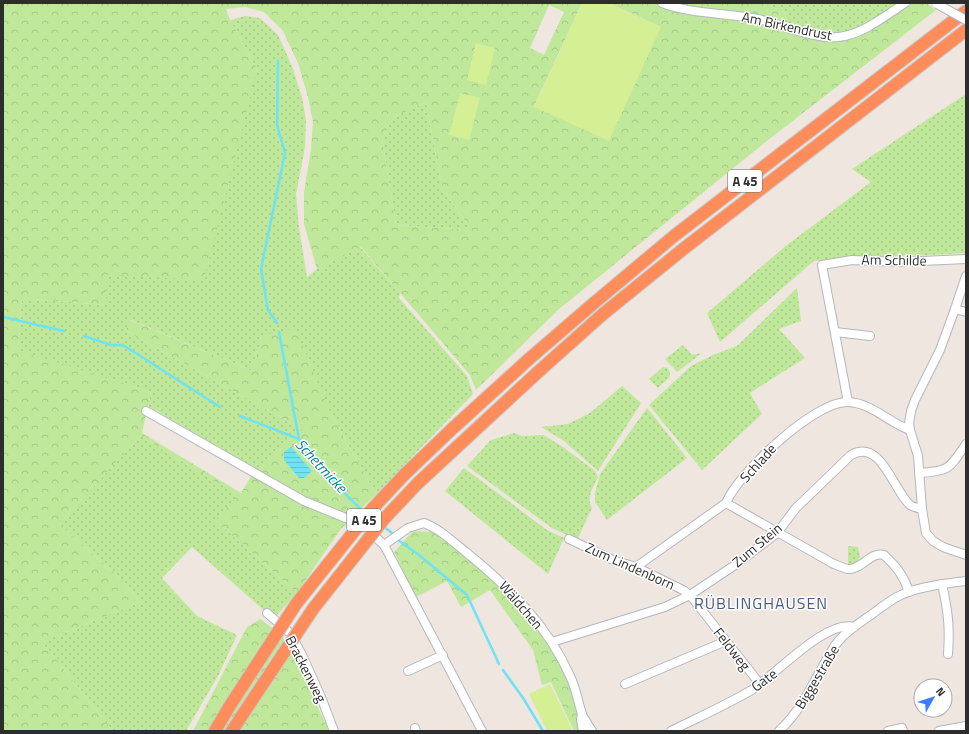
<svg xmlns="http://www.w3.org/2000/svg" width="969" height="734" font-family="'Titillium Web',sans-serif">
  <style>
    .grass { fill: url(#grass-dots) }
    .forest { fill: url(#forest-crowns); fill-rule: evenodd }
    .pitch { fill: #d5ef95 }
    .water { fill: url(#water-rules) }
    .lines { fill: none; stroke-linecap: round; stroke-linejoin: round }
    .stream { stroke: #6ee3f5; stroke-width: 2.5 }
    .minor-casing { stroke: #b3b7c1; stroke-width: 10 }
    .highway-casing { stroke: #c8c8c8; stroke-width: 14 }
    .minor { stroke: #fff; stroke-width: 8 }
    .highway { stroke: #ff8c5b; stroke-width: 12 }
    .minor-bridge-casing { stroke: #b3b7c1; stroke-width: 10; stroke-linecap: butt }
    .highway-bridge-casing { stroke: #c8c8c8; stroke-width: 14; stroke-linecap: butt }
    .minor-bridge { stroke: #fff; stroke-width: 8 }
    .highway-bridge { stroke: #ff8c5b; stroke-width: 12 }
    .labels { text-anchor: middle; stroke-width: 3; stroke-linejoin: round; paint-order: stroke }
    .shield { fill: #fff; stroke: #6c6c6c; stroke-width: 1 }
    .shield-label { font-size: 13px; font-weight: bold; fill: #2d2d2d }
    .street-label { font-size: 14px; fill: #2d2d2d; stroke: #fff }
    .water-label { font-size: 15px; font-style: italic; fill: #0780a0; stroke: #fff }
    .quarter-label { font-size: 16px; letter-spacing: 1px; fill: #4a5b81; stroke: #fff }
  </style>
  <defs>
    <pattern id="grass-dots" width="8" height="8" patternUnits="userSpaceOnUse"><rect width="8" height="8" fill="#bfe89a"/><path d="M2 2h.1M6 6h.1" fill="none" stroke="#a4c785" stroke-width="1.8" stroke-linecap="round"/></pattern>
    <pattern id="forest-crowns" width="20" height="18" patternUnits="userSpaceOnUse"><rect width="20" height="18" fill="#bfe89a"/><path d="M2 6a3 3 0 1 1 6 0M12 15a3 3 0 1 1 6 0" fill="none" stroke="#a4c785"/></pattern>
    <pattern id="water-rules" width="6" height="5" patternUnits="userSpaceOnUse"><rect width="6" height="5" fill="#6ee3f5"/><path d="M0 2.5h6" fill="none" stroke="#60c3d2"/></pattern>
  </defs>
  <rect width="100%" height="100%" fill="#efe6df"/>
  <g class="grass">
    <polygon points="764,3 901,3 859,29 837,36 788,29 788,14"/>
    <polygon points="245,16 260,18 278,35 292,66 302,97 306,120 305,147 296,194 299,227 307,277 317,269 360,247 400,293 399,298 467,376 473,394 376,494 331,414 262,336 252,371 131,320 126,331 303,430 258,470 148,406 151,392 18,351 22,298 105,305 106,275 257,69 230,20"/>
    <polygon points="966,94 966,253 814,261 720,342 707,313 787,245 871,182 852,169"/>
    <polygon points="426,102 442,189 472,230 396,225 382,138 394,117"/>
    <polygon points="797,288 801,321 779,329 805,358 750,393 762,414 702,470 649,405 691,366 713,355 737,346"/>
    <polygon points="683,345 692,355 702,353 677,372 665,359"/>
    <polygon points="663,367 668,368 670,373 669,378 658,388 649,379"/>
    <polygon points="622,386 641,403 598,471 564,441 541,427 568,424 590,413"/>
    <polygon points="647,408 687,458 607,520 595,502 595,493 600,474"/>
    <path d="M514 433 522 436 543 435 560 445 594 470 598 477C593 488 586 497 592 508L577 540 552 528 467 466 491 440Z"/>
    <polygon points="140,436 239,495 215,520 297,593 275,617 267,613 192,547 162,578 197,616 237,635 219,674 186,731 113,731 42,642 140,602 126,584 59,524"/>
    <polygon points="464,468 547,530 564,538 548,574 445,491"/>
    <polygon points="848,546 858,547 860,557 856,563 848,565"/>
  </g>
  <g class="forest">
    <path d="M3 3H582L534 106 661 27 609 3H764L788 14V32L837 39 886 17 911 3H926L936 10 768 140 559 309 476 390 470 375 361 247 317 269 304 224V192L311 149 313 122 308 97 298 63 283 31 264 12 245 7 226 9 230 20 257 69 204 280 107 275 105 305 22 298 18 350 151 392 142 433 241 493 252 475 303 430 126 331 130 320 252 371 262 336 295 328 331 414 376 494 340 530 297 593 215 520 238 495 140 436 59 524 126 584 140 602 42 642 113 731H3ZM549 5 564 12 544 55 530 48ZM426 102 442 189 472 230 396 225 382 138 394 117Z"/>
    <polygon points="413,531 438,532 507,587 540,630 570,676 588,731 574,731 551,682 542,685 533,650 490,590 461,607 447,581 416,597 394,552"/>
    <polygon points="260,619 282,635 294,656 329,731 193,731 247,627"/>
  </g>
  <g class="pitch">
    <polygon points="582,3 609,3 661,27 609,141 534,107"/>
    <polygon points="476,43 495,48 486,85 467,80"/>
    <polygon points="460,93 480,98 469,140 449,135"/>
    <polygon points="550,684 570,725 573,731 547,731 529,694"/>
  </g>
  <polygon class="water" points="291,447 312,471 304,478 299,478 284,460 284,452"/>
  <g class="lines">
    <g class="stream">
      <polyline points="3,317 64,331"/>
      <polyline points="277,323 268,310 261,269 285,153 277,125 278,61"/>
      <polyline points="279,332 299,439"/>
      <polyline points="84,336 111,345 123,345 220,407"/>
      <polyline points="240,416 299,439 349,498 364,512"/>
      <polyline points="383,526 392,533"/>
      <polyline points="398,540 419,555 467,595 499,664"/>
      <polyline points="503,670 523,698 543,731"/>
    </g>
    <defs>
      <g id="minor">
        <path d="M662 3C690 14 728 13 758 19 779 24 817 40 838 37 862 35 885 16 905 3"/>
        <polyline points="966,276 955,309 940,350 915,400 911,411 909,423 910,430 918,456 922,509 926,533 933,541 943,547 966,555"/>
        <polyline points="955,309 966,312"/>
        <polyline points="835,332 870,336"/>
        <polyline points="848,402 822,265 852,260 900,262 966,259"/>
        <polyline points="146,411 304,501 358,523 368,530 384,545 482,731"/>
        <path d="M919 473C950 471 949 469 966 444"/>
        <path d="M726 503 832 563C837 565 843 568 848 569 861 570 871 551 884 555 896 566 904 576 909 592"/>
        <polyline points="569,539 613,560 636,567 683,590 690,595 760,684"/>
        <path d="M384 545 408 528 424 523C440 529 453 542 467 553 509 587 548 626 570 676 576 688 578 702 582 714L581 720 583 731"/>
        <path d="M636 567 726 503C738 473 816 400 848 402 872 403 889 423 910 430"/>
        <path d="M942 584C948 611 950 627 948 654"/>
        <polyline points="267,613 290,633 302,655 321,697 334,731"/>
        <path d="M552 642 665 607 690 595 738 563 777 533 796 508 851 455C881 438 893 490 910 505 913 507 917 508 922 509"/>
        <polyline points="408,671 443,655"/>
        <polyline points="625,684 726,641"/>
        <polyline points="582,715 592,731"/>
        <polyline points="415,728 416,731"/>
        <path d="M671 731C697 718 724 706 750 691 774 677 825 619 854 627"/>
        <path d="M779 731C804 708 815 678 832 650 842 633 860 623 875 612 883 606 892 599 901 595 917 587 948 583 966 581"/>
        <polyline points="888,731 902,728 903,731"/>
        <polyline points="939,731 966,726"/>
      </g>
      <g id="highway">
        <polyline points="529,359 594,303 674,236 966,11"/>
        <polyline points="538,372 603,314 682,250 966,30"/>
        <polyline points="215,731 229,707"/>
        <polyline points="232,731 241,717"/>
      </g>
    </defs>
    <use href="#minor" class="minor-casing"/>
    <use href="#highway" class="highway-casing"/>
    <use href="#minor" class="minor"/>
    <use href="#highway" class="highway"/>
    <defs>
      <polyline id="minor-bridge" points="937,4 966,20"/>
      <g id="highway-bridge">
        <polyline points="229,707 296,604 372,509 404,475 452,429 529,359"/>
        <polyline points="241,717 313,609 384,519 418,483 538,372"/>
      </g>
    </defs>
    <use href="#minor-bridge" class="minor-bridge-casing"/>
    <use href="#highway-bridge" class="highway-bridge-casing"/>
    <use href="#minor-bridge" class="minor-bridge"/>
    <use href="#highway-bridge" class="highway-bridge"/>
  </g>
  <g class="labels">
    <g class="shield">
      <rect x="728" y="170" width="34" height="22" rx="3"/>
      <rect x="347" y="509" width="34" height="22" rx="3"/>
    </g>
    <g class="shield-label">
      <text x="745" y="186">A 45</text>
      <text x="364" y="525">A 45</text>
    </g>
    <g class="street-label">
      <text transform="translate(787 26) rotate(12)" y="5">Am Birkendrust</text>
      <text transform="translate(894 260) rotate(1)" y="5">Am Schilde</text>
      <text transform="translate(758 463) rotate(-48)" y="5">Schlade</text>
      <text transform="translate(757 545) rotate(-40)" y="5">Zum Stein</text>
      <text transform="translate(630 566) rotate(24)" y="5">Zum Lindenborn</text>
      <text transform="translate(521 605) rotate(49)" y="5">Wäldchen</text>
      <text transform="translate(732 649) rotate(52)" y="5">Feldweg</text>
      <text transform="translate(306 669) rotate(63)" y="5">Brackenweg</text>
      <text transform="translate(817 677) rotate(-59)" y="5">Biggestraße</text>
      <text transform="translate(764 680) rotate(-37)" y="5">Gate</text>
    </g>
    <g class="water-label">
      <text transform="translate(321 466) rotate(47)" y="5">Schetmicke</text>
    </g>
    <g class="quarter-label">
      <text x="761" y="609">RÜBLINGHAUSEN</text>
    </g>
  </g>
  <rect width="969" height="734" fill="none" stroke="#2d2d2d" stroke-width="8"/>
  <g transform="translate(933 698) rotate(51)"><circle r="19" fill="#ffffff" stroke="#ababab"/>
  <path d="M0-3L7 15L0 10L-7 15Z" fill="#3d7bff"/>
  <text y="-6" font-size="11" font-weight="bold" text-anchor="middle" fill="#2d2d2d">N</text>
  </g>
</svg>
